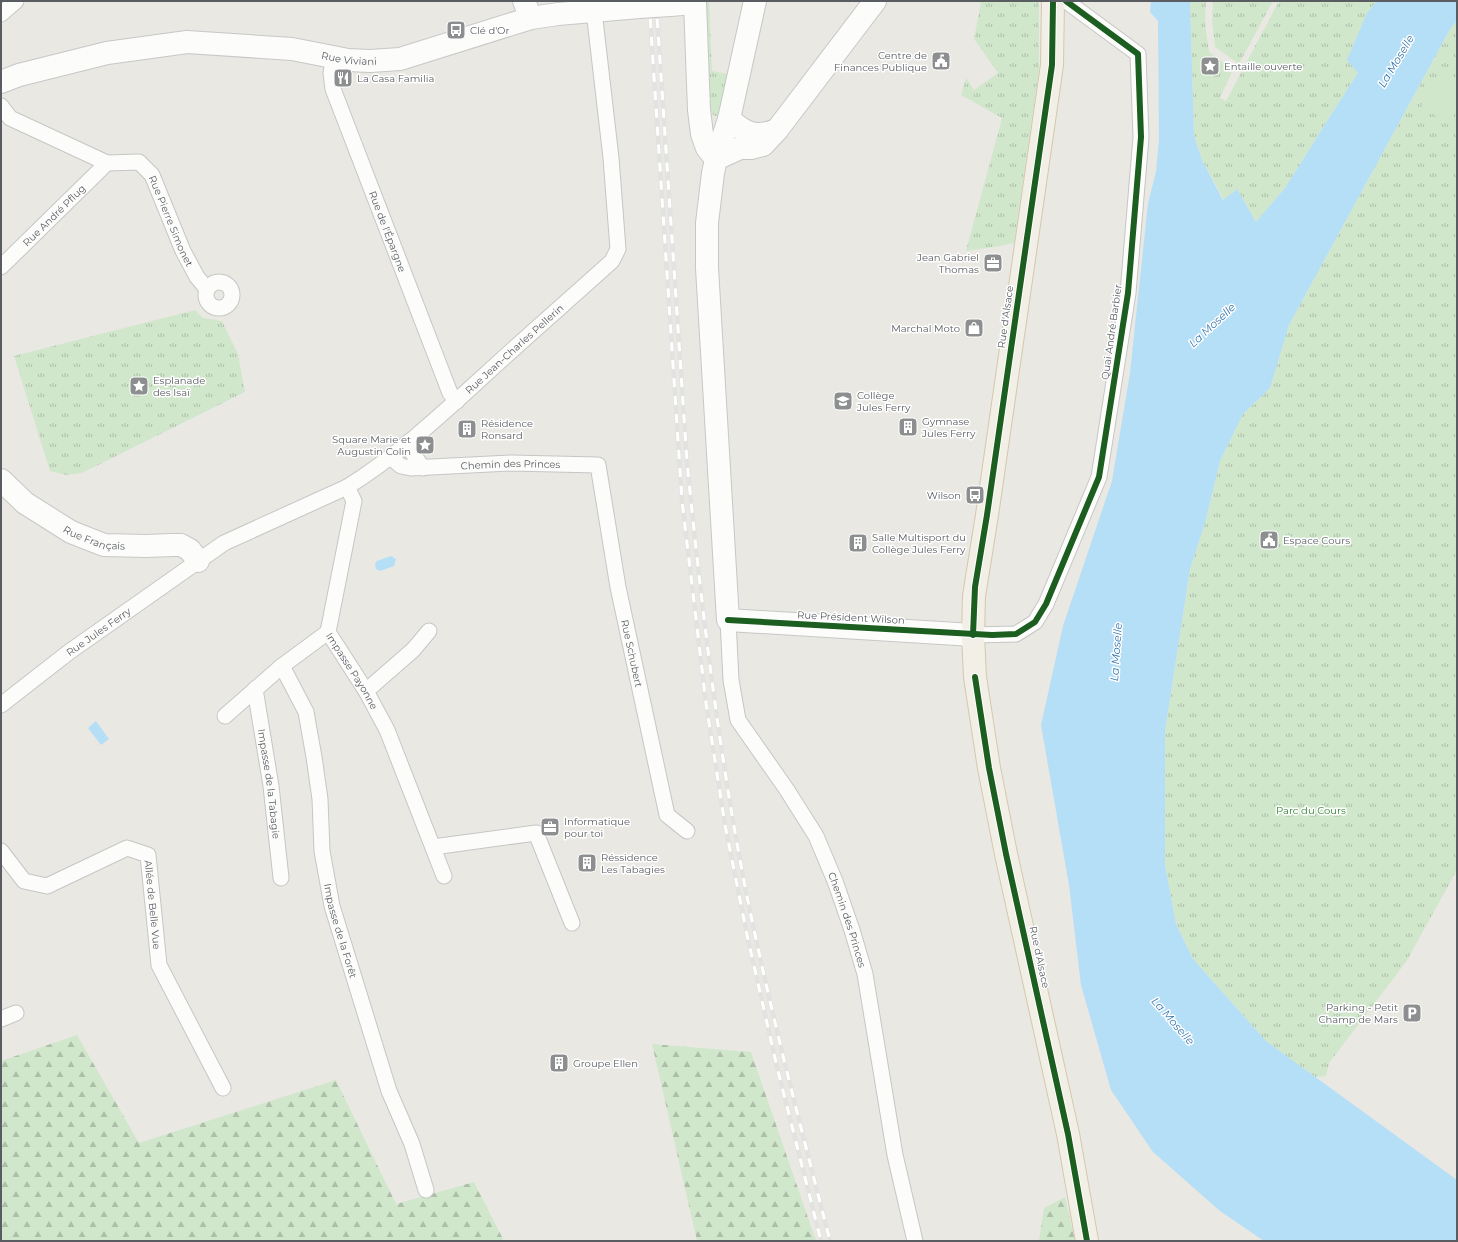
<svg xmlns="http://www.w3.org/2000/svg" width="1458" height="1242" font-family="Montserrat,sans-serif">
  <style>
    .grass { fill: url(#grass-tufts) }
    .forest { fill: url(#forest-firs) }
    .garden { fill: #d1e7cc }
    .water { fill: #b5def7 }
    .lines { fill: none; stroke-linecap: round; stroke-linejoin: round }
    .street-casing { stroke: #c6c6c6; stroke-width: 17 }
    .secondary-casing { stroke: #c7c7c7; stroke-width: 24 }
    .primary-casing { stroke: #d3c8af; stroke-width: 24 }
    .street { stroke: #fcfcfb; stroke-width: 15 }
    .secondary { stroke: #fcfcfb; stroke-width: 22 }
    .primary { stroke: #f2efe6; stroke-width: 22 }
    .rail-casing { stroke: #e2e2e1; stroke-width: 4.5 }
    .rail { stroke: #fff; stroke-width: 3; stroke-dasharray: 9; stroke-linecap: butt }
    .secondary-bridge-casing { stroke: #c7c7c7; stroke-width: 24; stroke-linecap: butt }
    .secondary-bridge { stroke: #fcfcfb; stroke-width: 22 }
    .cycleway-casing { stroke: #fff; stroke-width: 8 }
    .cycleway { stroke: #1b5e20; stroke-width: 6 }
    .labels { text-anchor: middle; stroke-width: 3; stroke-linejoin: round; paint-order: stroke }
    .poi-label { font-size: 10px; fill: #595d62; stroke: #fff; text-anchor: start }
    .street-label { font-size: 10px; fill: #595d62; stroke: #fff }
    .park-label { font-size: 10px; fill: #2f842e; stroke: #fff }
    .water-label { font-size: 11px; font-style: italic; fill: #3475ad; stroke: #fff }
  </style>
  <defs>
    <pattern id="grass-tufts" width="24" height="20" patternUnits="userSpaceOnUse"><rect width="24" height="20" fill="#d1e7cc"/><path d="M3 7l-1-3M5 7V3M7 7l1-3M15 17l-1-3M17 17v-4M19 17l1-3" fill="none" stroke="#adbea9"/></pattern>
    <pattern id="forest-firs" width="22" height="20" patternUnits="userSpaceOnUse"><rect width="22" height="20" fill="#d1e7cc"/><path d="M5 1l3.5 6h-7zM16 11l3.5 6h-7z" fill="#adbea9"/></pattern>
  </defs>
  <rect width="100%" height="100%" fill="#eae8e3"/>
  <g class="grass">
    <polygon points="706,1 709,1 712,71 729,74 721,114 718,117 713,115 711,111"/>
    <polygon points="981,1 1039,1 1039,70 1014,243 1000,246 966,251 1002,118 961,95 966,78 974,90 998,73 974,39"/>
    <polygon points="1190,1 1206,1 1205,23 1209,52 1233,70 1220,98 1226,101 1279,1 1377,1 1367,13 1358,73 1336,107 1285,188 1256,222 1237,189 1224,200 1202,160 1194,136"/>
    <polygon points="1213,1 1273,1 1239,64 1215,47 1212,20"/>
    <polygon points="1457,21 1457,870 1406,962 1329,1063 1326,1076 1315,1077 1266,1041 1193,959 1176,924 1165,865 1165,731 1190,569 1205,523 1220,461 1243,414 1270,388 1289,325 1450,29"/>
    <polygon points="195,310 203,318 222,321 238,354 245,392 82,473 66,475 50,471 14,356"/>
  </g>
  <g class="forest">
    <polygon points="77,1035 139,1143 336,1080 396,1204 474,1182 504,1241 1,1241 1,1061"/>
    <polygon points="652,1044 751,1052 816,1241 697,1241"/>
    <polygon points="1065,1197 1075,1241 1039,1241 1044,1208"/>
  </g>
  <polygon class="garden" points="1442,74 1457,84 1457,110 1448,124 1421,106"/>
  <g class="water">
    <polygon points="1151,1 1190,1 1194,136 1202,160 1223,200 1237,189 1256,222 1285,188 1336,107 1358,73 1347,60 1367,13 1377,1 1457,1 1457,21 1450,29 1289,325 1270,388 1243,414 1220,461 1205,523 1190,569 1165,731 1165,865 1176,924 1193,959 1266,1041 1457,1180 1457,1241 1264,1241 1220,1211 1153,1152 1111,1090 1081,985 1069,885 1041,725 1063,626 1112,481 1130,373 1148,203 1156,172 1159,140 1158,21 1150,12"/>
    <polygon points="391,556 396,559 394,566 380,571 376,569 375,564 377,561"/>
    <polygon points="96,721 109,739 101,745 88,728"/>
  </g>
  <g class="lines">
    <defs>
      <g id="street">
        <polyline points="1,14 16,1"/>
        <path id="s1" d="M334 57 331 73 333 89 450 393 457 401"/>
        <path id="s2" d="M1 106 10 118 107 163 139 162 152 175 183 251 197 277 207 289"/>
        <path id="s3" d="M1 267 107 163"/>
        <circle cx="219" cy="295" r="13"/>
        <polyline points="406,444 423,468"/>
        <path id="s4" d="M390 457 401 466 411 468 511 463 598 465 618 587 667 815 687 831"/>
        <path id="s5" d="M347 487 354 501 328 632 366 691 387 730 444 876"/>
        <path id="s6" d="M728 620 731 680 738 720 787 790 816 836 835 881 852 930 865 974 895 1155 915 1241"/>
        <polyline points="973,635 1016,634 1035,622 1046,604 1099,477 1128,293 1141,137 1138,54 1066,1"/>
        <path id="s7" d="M282 666 306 712 314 757 320 799 322 851 332 906 389 1091 412 1144 426 1190"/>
        <path id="s8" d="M255 689 271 786 281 878"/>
        <polyline points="366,691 413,650 429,631"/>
        <path id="s9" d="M1 705 69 652 224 543 347 487C397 456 442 414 486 374 527 336 570 299 612 261L618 249 611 158 594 11"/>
        <polyline points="225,716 282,666 328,632"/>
        <polyline points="433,847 536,833 572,923"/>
        <path id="s10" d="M1 851 24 881 47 886 127 848 148 855 159 965 223 1088"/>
        <polyline points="1,1019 16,1013"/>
      </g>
      <g id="secondary">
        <polyline points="524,1 531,18"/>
        <polyline points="755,1 729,119 716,159 713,173 707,223 707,268 728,620 973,635"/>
        <polyline points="670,5 695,3 699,110 702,134 707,148 716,159"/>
        <path id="s11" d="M1 82 19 75 107 53 187 42 292 49 348 60 370 61 400 59 531 18 558 14 639 7"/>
        <path d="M729 119C746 134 755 138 777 130"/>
        <polyline points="716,159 740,148 751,148 763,145 777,130 875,1"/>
        <path id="s12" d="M1 480 25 503 71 532 104 545 146 546 173 545H181L190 550 198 561"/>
      </g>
      <polyline id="primary" points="1053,1 1052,65 987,515 974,596 973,635 975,677 989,768 1006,854 1068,1134 1087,1241"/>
    </defs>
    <use href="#street" class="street-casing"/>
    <use href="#secondary" class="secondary-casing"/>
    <use href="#primary" class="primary-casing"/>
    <use href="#street" class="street"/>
    <use href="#secondary" class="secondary"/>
    <use href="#primary" class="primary"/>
    <defs>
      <g id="rail">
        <polyline points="649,1 682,501 706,703 725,825 747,935 777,1067 821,1241"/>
        <path d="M656 1 687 462C701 601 717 739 743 876 767 999 799 1120 830 1241"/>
      </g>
    </defs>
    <use href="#rail" class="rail-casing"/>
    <use href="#rail" class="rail"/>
    <defs>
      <polyline id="secondary-bridge" points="639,7 670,5"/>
    </defs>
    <use href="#secondary-bridge" class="secondary-bridge-casing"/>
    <use href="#secondary-bridge" class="secondary-bridge"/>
    <defs>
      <g id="cycleway">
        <polyline points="728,620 992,635 1016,634 1035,622 1046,604 1099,477 1128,293 1141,137 1138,54 1066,1"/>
        <polyline points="973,635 975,587 987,515 1052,65 1053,1"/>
        <polyline points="975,677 989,768 1006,854 1068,1134 1087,1241"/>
      </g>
    </defs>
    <use href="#cycleway" class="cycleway-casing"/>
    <use href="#cycleway" class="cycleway"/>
  </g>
  <defs>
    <symbol id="bus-square" viewBox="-11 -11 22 22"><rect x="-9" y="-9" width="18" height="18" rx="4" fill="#8c8e8f" stroke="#fff"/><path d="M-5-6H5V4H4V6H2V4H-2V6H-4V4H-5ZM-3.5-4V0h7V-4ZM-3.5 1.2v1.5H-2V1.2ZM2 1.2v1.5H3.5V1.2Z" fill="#fff"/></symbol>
    <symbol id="civic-square" viewBox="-11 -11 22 22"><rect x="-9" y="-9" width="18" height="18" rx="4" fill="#8c8e8f" stroke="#fff"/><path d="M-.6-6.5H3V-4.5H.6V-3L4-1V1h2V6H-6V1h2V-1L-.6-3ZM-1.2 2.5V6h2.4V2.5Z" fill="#fff"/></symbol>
    <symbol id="sight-square" viewBox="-11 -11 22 22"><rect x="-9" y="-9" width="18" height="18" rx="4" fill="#8c8e8f" stroke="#fff"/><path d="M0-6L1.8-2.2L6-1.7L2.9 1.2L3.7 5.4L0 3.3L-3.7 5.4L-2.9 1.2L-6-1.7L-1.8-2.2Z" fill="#fff"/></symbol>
    <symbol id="restaurant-square" viewBox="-11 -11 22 22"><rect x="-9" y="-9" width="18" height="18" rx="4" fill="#8c8e8f" stroke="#fff"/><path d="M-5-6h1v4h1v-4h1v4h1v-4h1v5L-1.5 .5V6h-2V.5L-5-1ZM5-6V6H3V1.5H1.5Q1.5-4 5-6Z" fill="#fff"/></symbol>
    <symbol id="office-square" viewBox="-11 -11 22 22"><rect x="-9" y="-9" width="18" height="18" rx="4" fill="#8c8e8f" stroke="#fff"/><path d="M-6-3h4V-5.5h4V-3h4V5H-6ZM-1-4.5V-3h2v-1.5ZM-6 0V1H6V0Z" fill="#fff"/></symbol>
    <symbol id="shop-square" viewBox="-11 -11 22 22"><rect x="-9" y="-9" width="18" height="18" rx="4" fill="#8c8e8f" stroke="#fff"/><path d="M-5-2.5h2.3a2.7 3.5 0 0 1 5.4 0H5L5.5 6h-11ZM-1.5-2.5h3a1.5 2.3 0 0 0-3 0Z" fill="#fff"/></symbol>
    <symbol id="school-square" viewBox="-11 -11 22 22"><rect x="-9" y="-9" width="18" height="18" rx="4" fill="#8c8e8f" stroke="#fff"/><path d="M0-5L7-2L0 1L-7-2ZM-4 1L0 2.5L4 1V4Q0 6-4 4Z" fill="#fff"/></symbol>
    <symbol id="building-square" viewBox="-11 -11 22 22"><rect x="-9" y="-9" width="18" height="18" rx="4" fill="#8c8e8f" stroke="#fff"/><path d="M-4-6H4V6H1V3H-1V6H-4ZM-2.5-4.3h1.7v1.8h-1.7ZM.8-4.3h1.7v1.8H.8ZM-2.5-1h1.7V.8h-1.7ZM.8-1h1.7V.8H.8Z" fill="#fff"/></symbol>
    <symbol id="parking-square" viewBox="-11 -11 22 22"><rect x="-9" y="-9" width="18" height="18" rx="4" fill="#8c8e8f" stroke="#fff"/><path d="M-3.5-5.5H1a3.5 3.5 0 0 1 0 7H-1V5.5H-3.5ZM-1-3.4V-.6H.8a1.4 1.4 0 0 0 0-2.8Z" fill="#fff"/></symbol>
  </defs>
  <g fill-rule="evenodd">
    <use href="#bus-square" x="445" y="19" width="22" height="22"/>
    <use href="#civic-square" x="930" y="50" width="22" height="22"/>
    <use href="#sight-square" x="1199" y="55" width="22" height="22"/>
    <use href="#restaurant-square" x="332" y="67" width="22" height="22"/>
    <use href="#office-square" x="982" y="252" width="22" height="22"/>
    <use href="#shop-square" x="963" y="317" width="22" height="22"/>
    <use href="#sight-square" x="128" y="375" width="22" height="22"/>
    <use href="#school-square" x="832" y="390" width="22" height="22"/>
    <use href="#building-square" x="897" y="416" width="22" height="22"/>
    <use href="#building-square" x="456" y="418" width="22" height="22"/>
    <use href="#sight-square" x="414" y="434" width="22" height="22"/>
    <use href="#bus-square" x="964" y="484" width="22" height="22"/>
    <use href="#civic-square" x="1258" y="529" width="22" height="22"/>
    <use href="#building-square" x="847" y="532" width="22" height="22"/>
    <use href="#office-square" x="539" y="816" width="22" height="22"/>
    <use href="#building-square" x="576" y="852" width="22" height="22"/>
    <use href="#parking-square" x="1401" y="1002" width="22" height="22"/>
    <use href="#building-square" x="548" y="1052" width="22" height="22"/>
  </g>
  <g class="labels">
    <g class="poi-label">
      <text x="470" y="34">Clé d'Or</text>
      <text x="927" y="59" text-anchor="end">Centre de<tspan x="927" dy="12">Finances Publique</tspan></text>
      <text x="1224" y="70">Entaille ouverte</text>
      <text x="357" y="82">La Casa Familia</text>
      <text x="979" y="261" text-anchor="end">Jean Gabriel<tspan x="979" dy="12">Thomas</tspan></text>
      <text x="960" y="332" text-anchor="end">Marchal Moto</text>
      <text x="153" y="384">Esplanade<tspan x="153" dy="12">des Isaï</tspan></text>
      <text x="857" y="399">Collège<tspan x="857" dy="12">Jules Ferry</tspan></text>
      <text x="922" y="425">Gymnase<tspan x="922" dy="12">Jules Ferry</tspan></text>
      <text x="481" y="427">Résidence<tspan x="481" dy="12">Ronsard</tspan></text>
      <text x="411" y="443" text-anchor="end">Square Marie et<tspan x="411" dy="12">Augustin Colin</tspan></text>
      <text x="961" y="499" text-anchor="end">Wilson</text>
      <text x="872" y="541">Salle Multisport du<tspan x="872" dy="12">Collège Jules Ferry</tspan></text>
      <text x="1283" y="544">Espace Cours</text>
      <text x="564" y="825">Informatique<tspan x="564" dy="12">pour toi</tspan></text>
      <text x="601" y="861">Réssidence<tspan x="601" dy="12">Les Tabagies</tspan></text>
      <text x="1398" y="1011" text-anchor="end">Parking - Petit<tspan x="1398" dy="12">Champ de Mars</tspan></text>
      <text x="573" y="1067">Groupe Ellen</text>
    </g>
    <g class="street-label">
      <text dy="4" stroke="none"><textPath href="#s11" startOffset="354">Rue Viviani</textPath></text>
      <text dy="4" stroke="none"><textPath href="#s3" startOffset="74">Rue André Pflug</textPath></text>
      <text dy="4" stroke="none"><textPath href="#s2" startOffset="222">Rue Pierre Simonet</textPath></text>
      <text dy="4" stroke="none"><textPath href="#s1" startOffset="185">Rue de l'Épargne</textPath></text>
      <text transform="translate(1005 317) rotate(-82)" y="4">Rue d'Alsace</text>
      <text transform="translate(1111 332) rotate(-82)" y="4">Quai André Barbier</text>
      <text dy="4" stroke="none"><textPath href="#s9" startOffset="628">Rue Jean-Charles Pellerin</textPath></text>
      <text dy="4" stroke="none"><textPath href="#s4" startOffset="124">Chemin des Princes</textPath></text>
      <text dy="4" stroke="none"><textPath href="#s12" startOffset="112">Rue Français</textPath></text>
      <text transform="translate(851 617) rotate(3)" y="4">Rue Président Wilson</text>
      <text dy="4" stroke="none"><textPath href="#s9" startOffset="122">Rue Jules Ferry</textPath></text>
      <text dy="4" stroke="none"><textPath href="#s4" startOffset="403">Rue Schubert</textPath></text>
      <text dy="4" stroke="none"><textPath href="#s5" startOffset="195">Impasse Payonne</textPath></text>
      <text dy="4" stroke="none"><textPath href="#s8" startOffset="96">Impasse de la Tabagie</textPath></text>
      <text dy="4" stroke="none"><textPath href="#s10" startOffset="222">Allée de Belle Vue</textPath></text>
      <text dy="4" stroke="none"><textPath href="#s6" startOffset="330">Chemin des Princes</textPath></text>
      <text dy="4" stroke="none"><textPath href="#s7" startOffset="274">Impasse de la Forêt</textPath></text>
      <text transform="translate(1040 957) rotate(78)" y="4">Rue d'Alsace</text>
    </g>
    <g class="park-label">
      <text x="1311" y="814">Parc du Cours</text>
    </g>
    <g class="water-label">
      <text transform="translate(1396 61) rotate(-59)" y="4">La Moselle</text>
      <text transform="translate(1212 325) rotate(-43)" y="4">La Moselle</text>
      <text transform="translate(1116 652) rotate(-86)" y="4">La Moselle</text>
      <text transform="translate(1173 1021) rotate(49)" y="4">La Moselle</text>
    </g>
  </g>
  <rect width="1458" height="1242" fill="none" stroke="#595d62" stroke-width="4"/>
</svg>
